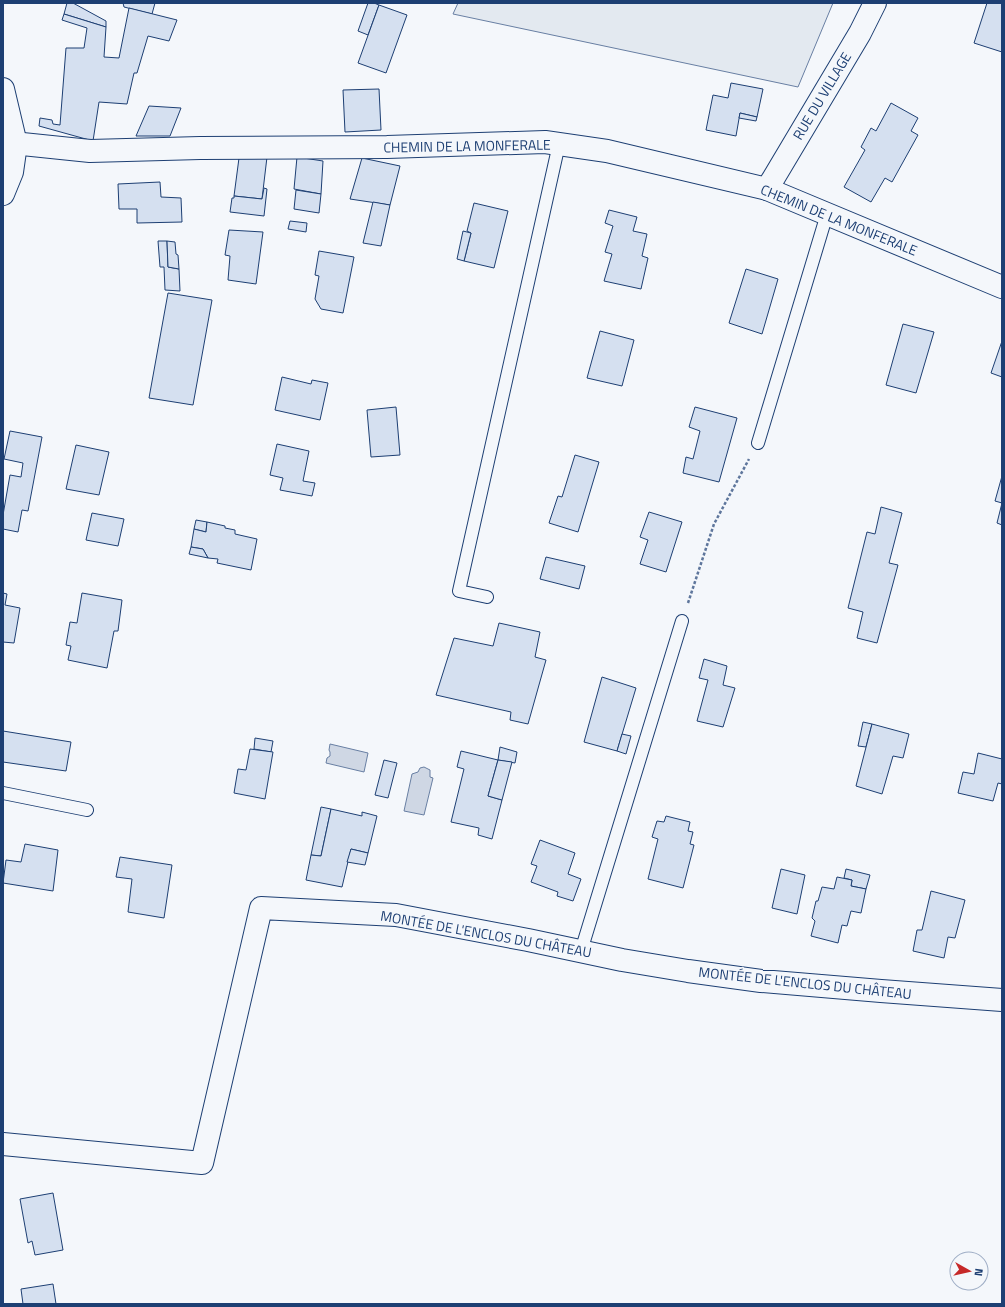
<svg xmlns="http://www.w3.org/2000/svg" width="1005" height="1307" font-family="'Titillium Web',sans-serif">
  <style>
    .green { fill: #e3e9f0; stroke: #687fa3 }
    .water { fill: #cfd7e4; stroke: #687fa3 }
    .building { fill: #d5e0f0; stroke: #1d3f73 }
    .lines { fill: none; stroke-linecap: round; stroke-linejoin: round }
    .lane-casing { stroke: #1d3f73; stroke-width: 14 }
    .street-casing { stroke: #1d3f73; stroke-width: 24 }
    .secondary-casing { stroke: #1d3f73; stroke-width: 24 }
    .path { stroke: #5e769c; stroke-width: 2.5; stroke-dasharray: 3 2; stroke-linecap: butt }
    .lane { stroke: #f4f7fb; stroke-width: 12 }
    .street { stroke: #f4f7fb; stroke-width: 22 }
    .secondary { stroke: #f4f7fb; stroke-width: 22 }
    .labels { text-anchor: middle; stroke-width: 3; stroke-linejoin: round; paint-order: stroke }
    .street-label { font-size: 14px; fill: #1d3f73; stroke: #f4f7fb }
  </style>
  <rect width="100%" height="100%" fill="#f4f7fb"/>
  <polygon class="green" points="458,3 833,3 798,87 453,14"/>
  <g class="water">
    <polygon points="330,744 368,753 364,772 326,763 327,758 330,756 330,752 329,750"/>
    <polygon points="424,767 430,770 430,777 433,778 424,815 404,811 412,774 418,772 420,768"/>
  </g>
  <g class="building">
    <polygon points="67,3 73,3 106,21 106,27 64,14"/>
    <polygon points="123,3 155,3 152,14 124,7"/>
    <polygon points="368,3 374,3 379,5 368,35 358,31"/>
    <polygon points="987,3 1002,3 1002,52 974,43"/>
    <polygon points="379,5 407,15 386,73 358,63"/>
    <polygon points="129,8 177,20 169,41 148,36 137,73 134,73 127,104 99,102 93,141 39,126 40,118 52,120 53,124 60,125 66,48 84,48 87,28 62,20 64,14 106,27 104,57 119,58"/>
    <polygon points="731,83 763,89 757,117 740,113 736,136 706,130 713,95 728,98"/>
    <polygon points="379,89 381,130 345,132 343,90"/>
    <polygon points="891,103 918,118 911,131 918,135 892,182 885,178 871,202 844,187 865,150 861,147 871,128 876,131"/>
    <polygon points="149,106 181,108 170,136 136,136"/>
    <polygon points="740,113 757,117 756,121 739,118"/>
    <polygon points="267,157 262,199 234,196 239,158"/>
    <polygon points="297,157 323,161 321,194 294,189"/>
    <polygon points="362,158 400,166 390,205 350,199"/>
    <polygon points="160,182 161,197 181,198 182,222 137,223 137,209 119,209 118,184"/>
    <polygon points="264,188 267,189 264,216 230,212 232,198 234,198 234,196 262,199"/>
    <polygon points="296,190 321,194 319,213 294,209"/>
    <polygon points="373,202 390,205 381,246 363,243"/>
    <polygon points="474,203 508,211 494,268 464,261 471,233 467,231"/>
    <polygon points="609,210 637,217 633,231 647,234 642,256 648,258 641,289 604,281 612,254 605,252 613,226 605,223"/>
    <polygon points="290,221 307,223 306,232 288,229"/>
    <polygon points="229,230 263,232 256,284 228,280 230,256 225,255"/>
    <polygon points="463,231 471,233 464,261 457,259"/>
    <polygon points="158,241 167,241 168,267 179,269 180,291 165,290 164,267 160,267"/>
    <polygon points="167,241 175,242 176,254 178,255 179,269 168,267"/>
    <polygon points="319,251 354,257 343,313 321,309 315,299 319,276 315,275"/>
    <polygon points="746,269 778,279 762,334 729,323"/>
    <polygon points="168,293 212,300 193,405 149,398"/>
    <polygon points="903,324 934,332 916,393 886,385"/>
    <polygon points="600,331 634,340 622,386 587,378"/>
    <polygon points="1002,341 1002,377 991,373"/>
    <polygon points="282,377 311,384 312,380 328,383 320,420 275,410"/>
    <polygon points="396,407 400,455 371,457 367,410"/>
    <polygon points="695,407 737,418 719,482 683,473 686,457 693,459 700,431 689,427"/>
    <polygon points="10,431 42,437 28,511 22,510 18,532 3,529 3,515 10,475 21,477 23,463 4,459"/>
    <polygon points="277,444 309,451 303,481 315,483 312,496 280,490 283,478 270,475"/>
    <polygon points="76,445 109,452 99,495 66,489"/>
    <polygon points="575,455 599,462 578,532 549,523 558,496 562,497"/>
    <polygon points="1002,476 1002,525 997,523 1002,503 995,501"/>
    <polygon points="881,507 902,513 889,563 898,565 877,643 857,638 863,612 848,608 867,532 875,534"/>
    <polygon points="649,512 682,522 666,572 640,564 648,540 640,537"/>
    <polygon points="92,513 124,519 118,546 86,540"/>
    <polygon points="196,520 207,522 206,532 194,529"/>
    <polygon points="207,522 225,526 225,528 235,530 235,534 257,539 251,570 217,563 218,559 208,558 203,549 191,547 194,529 206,532"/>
    <polygon points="191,547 203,549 208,558 189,554"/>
    <polygon points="546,557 585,566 579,589 540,579"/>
    <polygon points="3,593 7,594 5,605 20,608 14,643 3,642"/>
    <polygon points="82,593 122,600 118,631 114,631 107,668 68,660 71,646 66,645 70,622 77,623"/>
    <polygon points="499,623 540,632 535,657 546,660 528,724 510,720 511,712 436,695 454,638 493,646"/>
    <polygon points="704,659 727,666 723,685 735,688 723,727 697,721 708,680 699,678"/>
    <polygon points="602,677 636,688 617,751 584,742"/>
    <polygon points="863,722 872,724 866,747 858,746"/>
    <polygon points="872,724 909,734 903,758 893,756 882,794 856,786"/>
    <polygon points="3,731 71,742 66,771 3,762"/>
    <polygon points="622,734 631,736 626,754 617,751"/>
    <polygon points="255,738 273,741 271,752 254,749"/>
    <polygon points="500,747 517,752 515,763 498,760"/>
    <polygon points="250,749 273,752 265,799 234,793 238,769 246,770"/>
    <polygon points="461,751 498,760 488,796 502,800 492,839 478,835 479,828 451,822 464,769 457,767"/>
    <polygon points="978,753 1002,759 1002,784 998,783 993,801 958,793 963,772 974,774"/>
    <polygon points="384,760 397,763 388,798 375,795"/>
    <polygon points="498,760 512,762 502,800 488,796"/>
    <polygon points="321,807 331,809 321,856 311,855"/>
    <polygon points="331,809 362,816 362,812 377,816 368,853 351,849 342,887 306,880 311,855 321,856"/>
    <polygon points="666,816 690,822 688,831 693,832 690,844 694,845 683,888 648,879 658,839 652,837 657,821 664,822"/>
    <polygon points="540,840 575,853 568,874 581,879 573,901 557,896 558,892 531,882 537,866 531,864"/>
    <polygon points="25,844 58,850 53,891 3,883 6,860 21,862"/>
    <polygon points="351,849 368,853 365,865 347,862"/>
    <polygon points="120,857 172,865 164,918 128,912 132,879 116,877"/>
    <polygon points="781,869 805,875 797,914 772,908"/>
    <polygon points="846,869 870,875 866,889 851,886 852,880 844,878"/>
    <polygon points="837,877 852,880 851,886 866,889 861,913 851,911 847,926 842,925 838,943 811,936 815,921 812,918 816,901 818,901 822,887 834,889"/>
    <polygon points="931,891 965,900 955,938 948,937 944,958 913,951 917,930 922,930"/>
    <polygon points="53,1193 63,1250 35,1255 32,1241 28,1243 20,1199"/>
    <polygon points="53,1284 56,1304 23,1304 21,1289"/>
  </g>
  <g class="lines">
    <defs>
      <g id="lane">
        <polyline points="758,443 827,214"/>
        <polyline points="487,597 459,591 559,144"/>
        <polyline points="3,793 87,810"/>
        <polyline points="581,951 682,621"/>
      </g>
      <g id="street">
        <polyline points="3,142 90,151 200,148 387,147 545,142 607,151 767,189 1002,287"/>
        <polyline points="767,189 860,33 875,3"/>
        <polyline points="3,1144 202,1163 261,908 396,915 528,940 622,960 688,971 761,981 881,991 1002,1000"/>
      </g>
      <polyline id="secondary" points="3,89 16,144 12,172 3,194"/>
    </defs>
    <use href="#lane" class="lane-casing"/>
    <use href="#street" class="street-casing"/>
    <use href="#secondary" class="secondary-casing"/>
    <polyline class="path" points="688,603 714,524 749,459"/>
    <use href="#lane" class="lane"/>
    <use href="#street" class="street"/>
    <use href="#secondary" class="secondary"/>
  </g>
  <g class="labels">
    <g class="street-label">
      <text transform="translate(822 96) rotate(-59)" y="5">RUE DU VILLAGE</text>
      <text transform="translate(467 146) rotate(-1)" y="5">CHEMIN DE LA MONFERALE</text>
      <text transform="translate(839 220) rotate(22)" y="5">CHEMIN DE LA MONFERALE</text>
      <text transform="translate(486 934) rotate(10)" y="5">MONTÉE DE L'ENCLOS DU CHÂTEAU</text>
      <text transform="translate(805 983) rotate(6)" y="5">MONTÉE DE L'ENCLOS DU CHÂTEAU</text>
    </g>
  </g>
  <rect width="1005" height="1307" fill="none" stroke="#1d3f73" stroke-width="8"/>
  <g transform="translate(969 1271) rotate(98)"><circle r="19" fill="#f4f7fb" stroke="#9eadc5"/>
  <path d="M0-3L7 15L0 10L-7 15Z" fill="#c62828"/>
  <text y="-6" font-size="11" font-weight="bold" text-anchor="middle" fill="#1d3f73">N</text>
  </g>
</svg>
